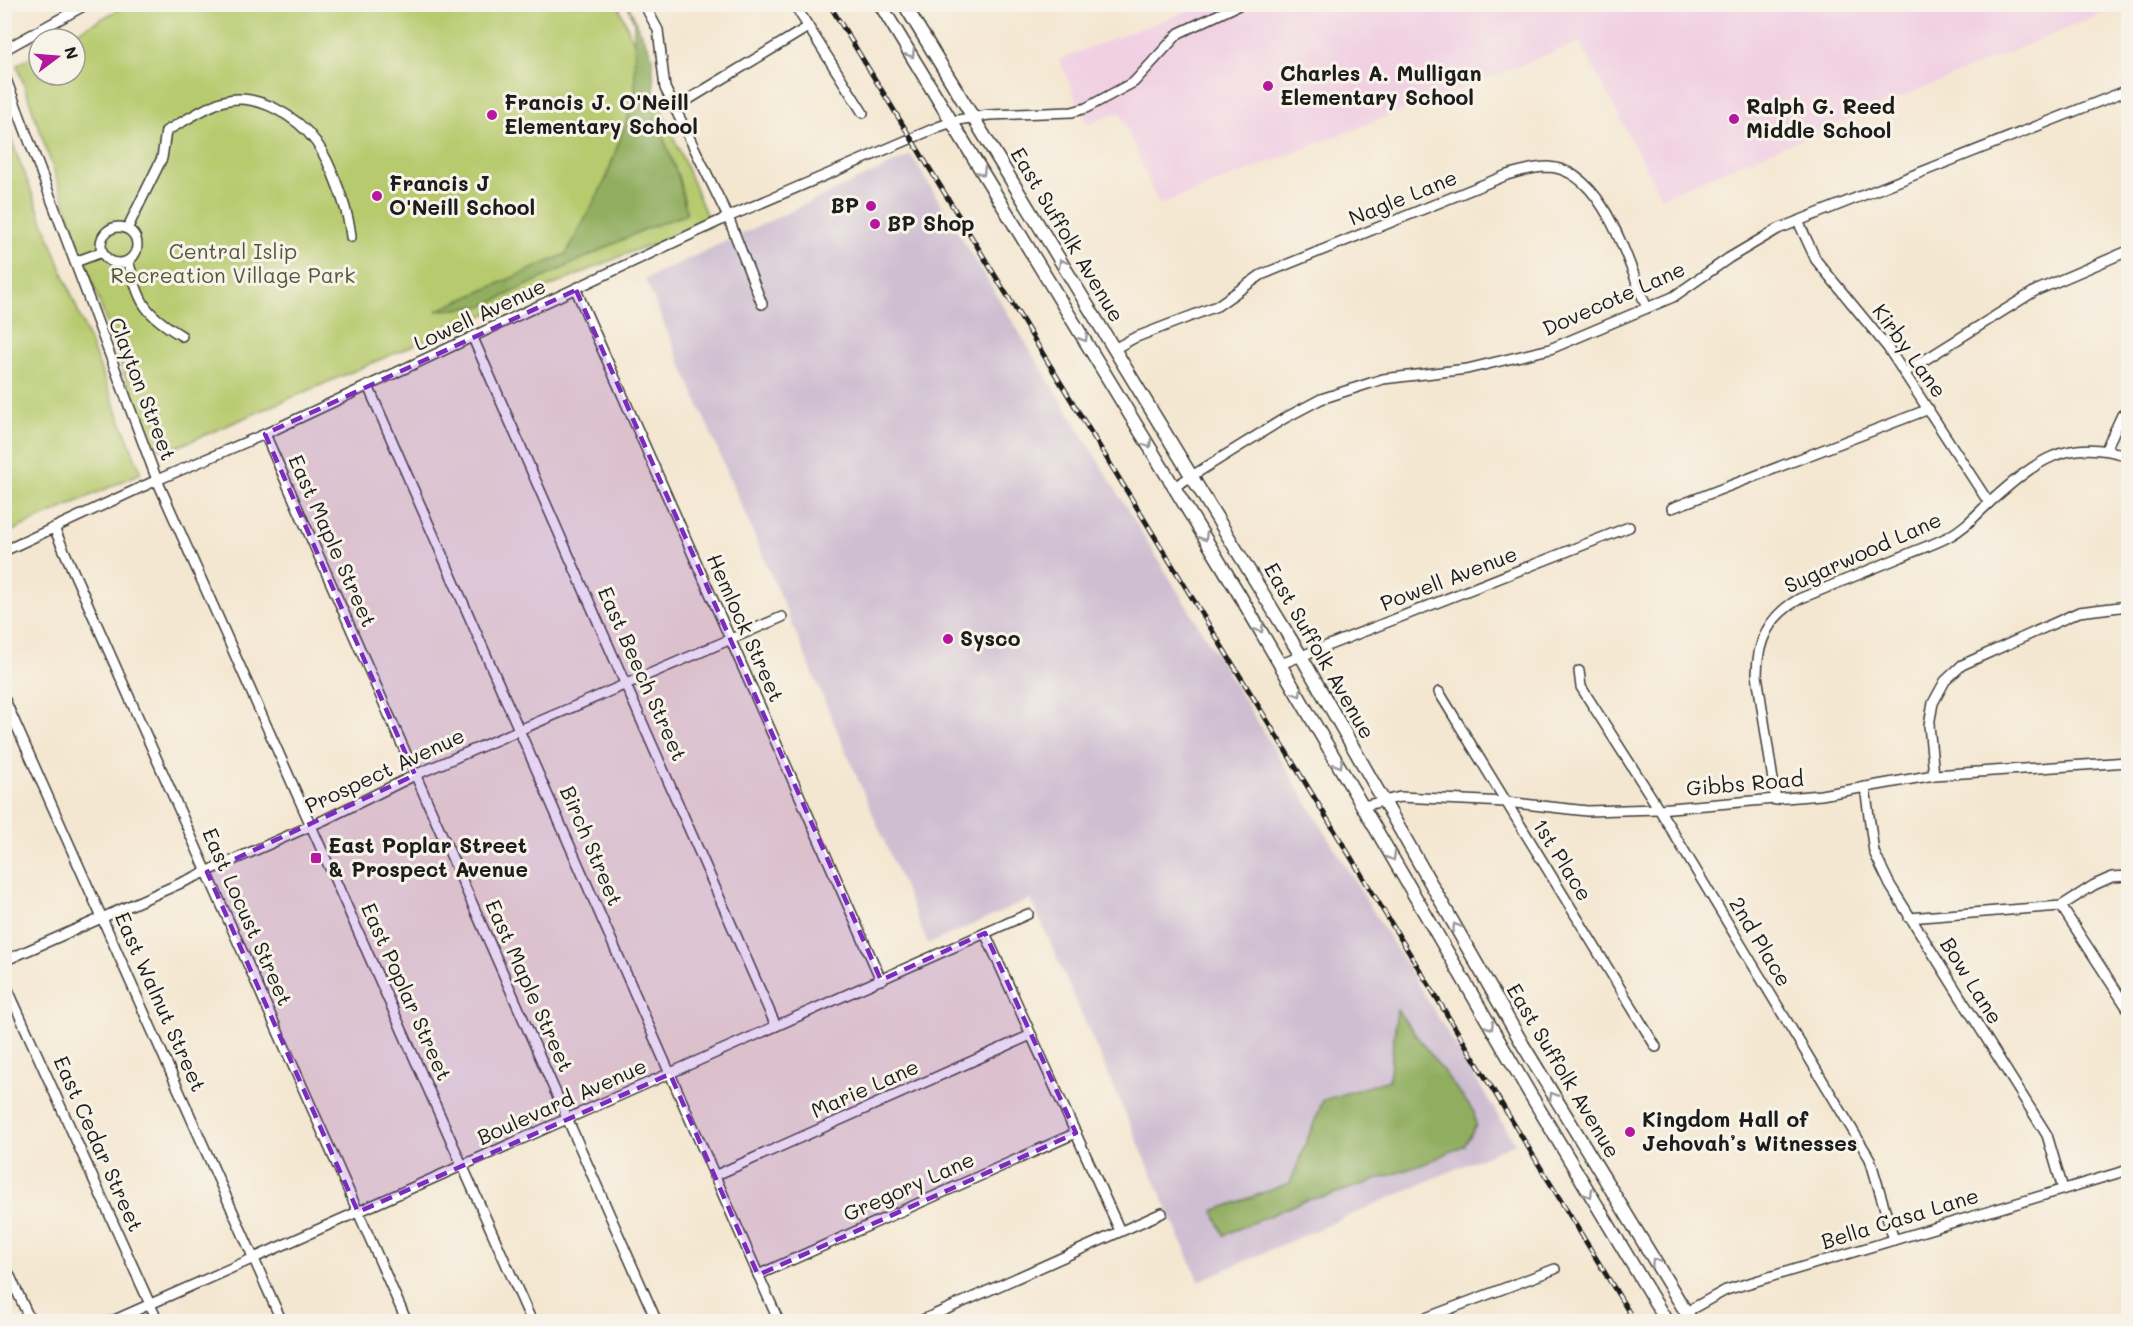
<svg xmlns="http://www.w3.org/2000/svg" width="2133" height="1326" font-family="Mali,sans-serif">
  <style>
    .built { fill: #f1d0e3 }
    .industrial { fill: #cebed1 }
    .green { fill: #b7ca6e; stroke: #6a7345; stroke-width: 1.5 }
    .forest { fill: #91ae61; stroke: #56653e; stroke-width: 1.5 }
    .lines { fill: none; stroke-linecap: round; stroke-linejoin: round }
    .minor-casing { stroke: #3c3a37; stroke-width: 12 }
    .major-casing { stroke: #3c3a37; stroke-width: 15 }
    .minor { stroke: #fff; stroke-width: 9 }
    .major { stroke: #fff; stroke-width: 12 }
    .rail-casing { stroke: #1c1c1c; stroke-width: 5 }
    .rail { stroke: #f7f3e8; stroke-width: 3; stroke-dasharray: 9; stroke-linecap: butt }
    .oneway { stroke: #999 }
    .marked { fill: #7b2cbf; fill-opacity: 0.2; stroke: #7b2cbf; stroke-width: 4.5; stroke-dasharray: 12 8; stroke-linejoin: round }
    .poi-dot { fill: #b5179e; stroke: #f7f3e8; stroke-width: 2 }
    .labels { text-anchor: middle; stroke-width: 6; stroke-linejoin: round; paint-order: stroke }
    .poi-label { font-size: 21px; font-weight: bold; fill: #1c1c1c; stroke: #f7f3e8; text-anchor: start }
    .street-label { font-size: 21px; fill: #1c1c1c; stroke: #f7f3e8 }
    .park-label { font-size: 21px; fill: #525939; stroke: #f7f3e8 }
  </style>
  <rect width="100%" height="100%" fill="#f7f3e8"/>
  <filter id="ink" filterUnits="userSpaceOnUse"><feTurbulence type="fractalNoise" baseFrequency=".0167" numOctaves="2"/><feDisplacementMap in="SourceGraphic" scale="12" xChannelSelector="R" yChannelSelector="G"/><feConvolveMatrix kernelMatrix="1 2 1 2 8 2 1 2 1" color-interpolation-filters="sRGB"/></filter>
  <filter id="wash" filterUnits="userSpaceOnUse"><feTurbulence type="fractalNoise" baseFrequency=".008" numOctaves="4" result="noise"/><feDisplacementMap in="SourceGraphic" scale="24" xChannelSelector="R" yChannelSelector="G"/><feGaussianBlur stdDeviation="1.35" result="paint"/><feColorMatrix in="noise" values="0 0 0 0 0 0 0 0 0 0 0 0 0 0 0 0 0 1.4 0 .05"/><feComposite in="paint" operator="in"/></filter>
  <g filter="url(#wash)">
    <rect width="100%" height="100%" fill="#f4e7d1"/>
    <polygon class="built" points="1203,5 2123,5 1661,197 1580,42 1159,205 1120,112 1087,125 1059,59"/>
    <polygon class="industrial" points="911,155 1515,1143 1199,1281 1031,899 928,944 645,279"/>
    <g class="green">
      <polygon points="127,5 618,5 711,226 633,251 165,452 150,438 137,410 17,65 39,53 39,75 75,75 75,39 64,39"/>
      <polygon points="5,124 141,473 5,534 4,534"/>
    </g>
    <g class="forest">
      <polygon points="628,5 652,56 656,118 679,179 687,214 645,229 484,306 436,311 566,254 605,181 635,97 634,22"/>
      <polygon points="1397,1010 1474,1112 1476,1125 1465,1145 1424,1164 1328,1196 1306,1200 1224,1235 1213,1211 1290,1183 1323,1100 1389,1080"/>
    </g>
  </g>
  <g filter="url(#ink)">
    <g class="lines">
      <defs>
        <g id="minor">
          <polyline points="644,4 658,30 665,88 728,217 762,304"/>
          <polyline points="794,4 863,113"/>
          <polyline points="4,50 87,4"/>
          <polyline points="4,74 157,480 532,1322"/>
          <polyline points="676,107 808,27"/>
          <polyline points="1798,221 1816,260 1888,348 1989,503"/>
          <circle cx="119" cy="245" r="18"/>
          <path d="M127 229 162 158 166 131C182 123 206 106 224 101 256 92 297 116 316 142 331 163 349 212 351 237"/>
          <path d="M128 261C141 304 142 312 182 336"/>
          <polyline points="75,262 102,252"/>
          <polyline points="576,290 881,980"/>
          <polyline points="473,338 776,1026"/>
          <path d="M1114 349 1134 338 1217 306 1261 275 1507 175C1520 171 1534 167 1548 167 1604 169 1628 265 1647 308"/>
          <polyline points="1904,373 2035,291 2128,251"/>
          <polyline points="368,386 779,1322"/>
          <polyline points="265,434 657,1322"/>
          <polyline points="2106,449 2122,415"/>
          <polyline points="1174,487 1285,418 1321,399 1383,379 1467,369 1550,349 1673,297 1729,258 1778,229 2128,90"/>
          <polyline points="1672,508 1929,409"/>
          <polyline points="54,528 407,1322"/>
          <polyline points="4,551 157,480 265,434 728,217 938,127 958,120 989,115 1072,112 1086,108 1134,82 1179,33 1241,4"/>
          <polyline points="1281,664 1629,527"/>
          <polyline points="1579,671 1581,687 1659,809 1870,1159 1894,1240"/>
          <polyline points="1439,692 1656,1047"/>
          <polyline points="4,698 282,1322"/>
          <polyline points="1934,775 1929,725 1933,703 1945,681 1962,665 2079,612 2128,606"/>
          <polyline points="1865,787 1874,852 1890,885 2047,1135 2063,1189"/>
          <path d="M1776 800 1757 675C1757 641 1769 616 1799 599 1833 585 1867 571 1901 557 1916 550 1933 545 1948 537 1965 528 1976 515 1990 502 2035 462 2066 436 2128 456"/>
          <polyline points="1363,806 1400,797 1506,802 1587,811 1659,809 1821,795 1934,775 2128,762"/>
          <polyline points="2061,906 2128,1009"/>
          <polyline points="1909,918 2061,906 2094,885 2112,877 2128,876"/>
          <polyline points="985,933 1120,1231"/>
          <polyline points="4,961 324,820 415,775 782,617"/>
          <polyline points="4,981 158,1322"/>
          <polyline points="714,1176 1031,1035"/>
          <polyline points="4,1263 31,1322"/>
          <polyline points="758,1275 1076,1133"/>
          <polyline points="1686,1312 1726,1290 2128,1170"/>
          <polyline points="110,1322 1028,914"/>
          <polyline points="918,1322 1162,1213"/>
          <polyline points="1415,1322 1555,1269"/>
        </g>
        <g id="major">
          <polyline points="880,4 1239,594 1530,1094 1667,1322"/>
          <polyline points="904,4 1301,656 1523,1045 1692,1322"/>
        </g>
      </defs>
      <use href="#minor" class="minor-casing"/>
      <use href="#major" class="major-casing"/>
      <use href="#minor" class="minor"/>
      <use href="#major" class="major"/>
      <defs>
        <polyline id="rail" points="829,4 1635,1322"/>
      </defs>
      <use href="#rail" class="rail-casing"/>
      <use href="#rail" class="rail"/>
    </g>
    <defs><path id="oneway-chevron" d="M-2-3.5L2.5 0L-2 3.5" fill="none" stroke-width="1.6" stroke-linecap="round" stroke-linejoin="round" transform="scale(1.5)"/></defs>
    <g class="oneway">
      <use href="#oneway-chevron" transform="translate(911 54) rotate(59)"/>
      <use href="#oneway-chevron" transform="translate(982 172) rotate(59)"/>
      <use href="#oneway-chevron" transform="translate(1062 263) rotate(-121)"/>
      <use href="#oneway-chevron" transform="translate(1084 338) rotate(59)"/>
      <use href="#oneway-chevron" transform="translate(1148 444) rotate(59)"/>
      <use href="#oneway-chevron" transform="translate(1204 537) rotate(59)"/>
      <use href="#oneway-chevron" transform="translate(1260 629) rotate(59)"/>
      <use href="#oneway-chevron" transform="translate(1298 693) rotate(60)"/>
      <use href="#oneway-chevron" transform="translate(1339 764) rotate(60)"/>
      <use href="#oneway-chevron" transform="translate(1392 857) rotate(60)"/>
      <use href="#oneway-chevron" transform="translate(1456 927) rotate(-120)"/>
      <use href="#oneway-chevron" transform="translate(1490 1026) rotate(59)"/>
      <use href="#oneway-chevron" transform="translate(1553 1096) rotate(-121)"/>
      <use href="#oneway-chevron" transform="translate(1589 1194) rotate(59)"/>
      <use href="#oneway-chevron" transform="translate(1655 1262) rotate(-122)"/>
    </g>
  </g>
  <path class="marked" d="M576 290 881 980 985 933 1076 1133 758 1275 670 1074 358 1212 207 872 415 775 265 434Z"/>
  <g class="poi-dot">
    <circle cx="1268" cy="86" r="6"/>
    <circle cx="492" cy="115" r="6"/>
    <circle cx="1734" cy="119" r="6"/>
    <circle cx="377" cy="196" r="6"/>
    <circle cx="871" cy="206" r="6"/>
    <circle cx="875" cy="224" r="6"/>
    <circle cx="948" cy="639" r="6"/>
    <rect x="310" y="852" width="12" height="12" rx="3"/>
    <circle cx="1630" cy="1132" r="6"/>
  </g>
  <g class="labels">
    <g class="poi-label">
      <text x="1280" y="81">Charles A. Mulligan<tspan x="1280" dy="24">Elementary School</tspan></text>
      <text x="504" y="110">Francis J. O'Neill<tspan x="504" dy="24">Elementary School</tspan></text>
      <text x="1746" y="114">Ralph G. Reed<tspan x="1746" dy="24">Middle School</tspan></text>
      <text x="389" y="191">Francis J<tspan x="389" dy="24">O'Neill School</tspan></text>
      <text x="859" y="213" text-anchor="end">BP</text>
      <text x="887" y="231">BP Shop</text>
      <text x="960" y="646">Sysco</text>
      <text x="328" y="853">East Poplar Street<tspan x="328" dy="24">&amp; Prospect Avenue</tspan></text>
      <text x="1642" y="1127">Kingdom Hall of<tspan x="1642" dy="24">Jehovah’s Witnesses</tspan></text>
    </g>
    <g class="street-label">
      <text transform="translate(1403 198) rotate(-22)" y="7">Nagle Lane</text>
      <text transform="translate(1067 235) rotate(59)" y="7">East Suffolk Avenue</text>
      <text transform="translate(1614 299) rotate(-24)" y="7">Dovecote Lane</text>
      <text transform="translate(480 315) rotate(-25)" y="7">Lowell Avenue</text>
      <text transform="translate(1909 351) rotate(54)" y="7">Kirby Lane</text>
      <text transform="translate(142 389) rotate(69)" y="7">Clayton Street</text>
      <text transform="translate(332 541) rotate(66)" y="7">East Maple Street</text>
      <text transform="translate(1863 553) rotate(-24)" y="7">Sugarwood Lane</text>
      <text transform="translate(1449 579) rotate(-21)" y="7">Powell Avenue</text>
      <text transform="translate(745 628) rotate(66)" y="7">Hemlock Street</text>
      <text transform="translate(1319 651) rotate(60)" y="7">East Suffolk Avenue</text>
      <text transform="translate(642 674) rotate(66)" y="7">East Beech Street</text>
      <text transform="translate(385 771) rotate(-25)" y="7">Prospect Avenue</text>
      <text transform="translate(1745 784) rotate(-5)" y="7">Gibbs Road</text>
      <text transform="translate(591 846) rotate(67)" y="7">Birch Street</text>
      <text transform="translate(1562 860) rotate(58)" y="7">1st Place</text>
      <text transform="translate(247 917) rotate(66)" y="7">East Locust Street</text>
      <text transform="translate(1760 942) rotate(59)" y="7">2nd Place</text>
      <text transform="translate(1971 981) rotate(58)" y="7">Bow Lane</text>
      <text transform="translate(529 986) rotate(66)" y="7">East Maple Street</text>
      <text transform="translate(406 992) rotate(66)" y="7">East Poplar Street</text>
      <text transform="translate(160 1002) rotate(66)" y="7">East Walnut Street</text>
      <text transform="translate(1563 1071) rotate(59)" y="7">East Suffolk Avenue</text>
      <text transform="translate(865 1089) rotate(-24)" y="7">Marie Lane</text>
      <text transform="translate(562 1102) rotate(-24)" y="7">Boulevard Avenue</text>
      <text transform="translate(98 1144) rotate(66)" y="7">East Cedar Street</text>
      <text transform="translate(909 1187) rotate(-24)" y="7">Gregory Lane</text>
      <text transform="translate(1900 1219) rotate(-17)" y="7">Bella Casa Lane</text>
    </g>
    <g class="park-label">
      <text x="233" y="259">Central Islip<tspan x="233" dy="24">Recreation Village Park</tspan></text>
    </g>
  </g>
  <rect width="2133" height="1326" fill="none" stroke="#f7f3e8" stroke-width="24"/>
  <g transform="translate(57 57) rotate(74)"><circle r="28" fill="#f7f3e8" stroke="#9f9d96" stroke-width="1.5"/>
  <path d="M0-4.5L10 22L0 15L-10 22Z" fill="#b5179e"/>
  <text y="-9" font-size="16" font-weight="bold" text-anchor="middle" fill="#1c1c1c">N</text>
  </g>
</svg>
